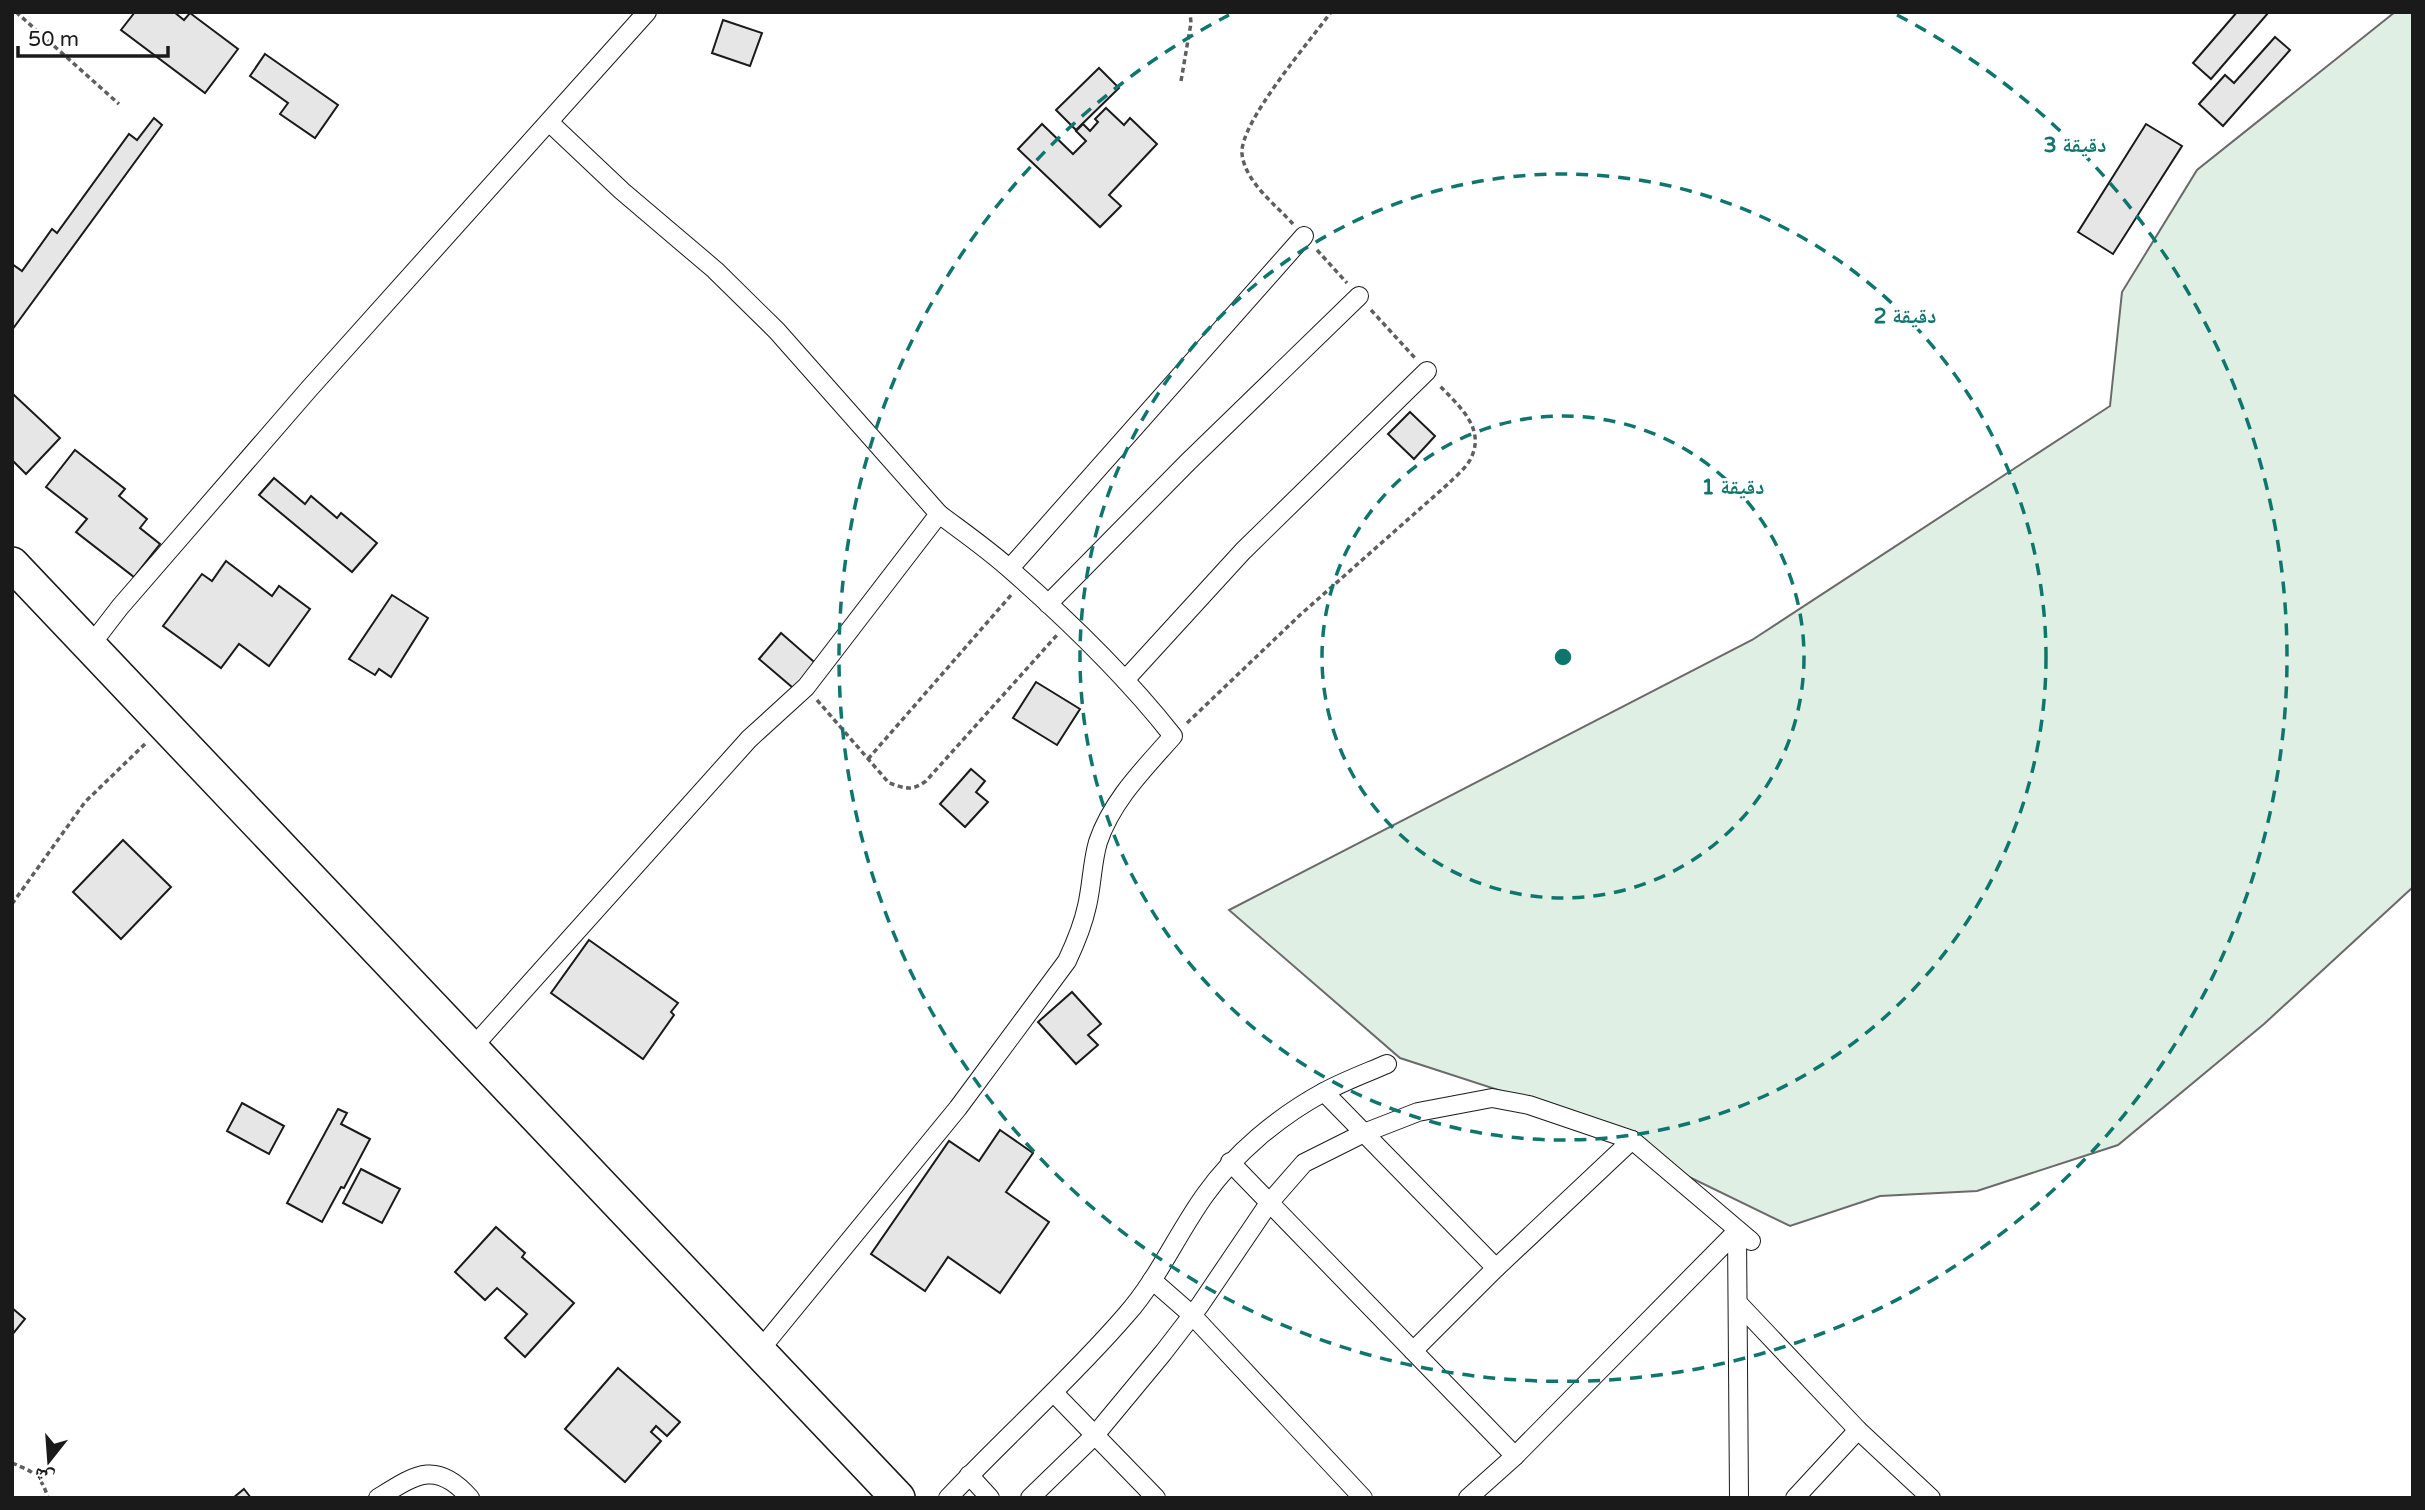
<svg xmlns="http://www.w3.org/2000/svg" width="2425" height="1510" font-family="'Varela Round','Noto Naskh Arabic',sans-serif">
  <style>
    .green { fill: #e0efe3; stroke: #6a6a6a; stroke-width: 2 }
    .building { fill: #e6e6e6; stroke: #1a1a1a; stroke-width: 2 }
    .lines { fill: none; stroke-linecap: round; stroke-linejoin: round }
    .street-casing { stroke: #1a1a1a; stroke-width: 20 }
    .highway-casing { stroke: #1a1a1a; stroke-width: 36 }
    .path { stroke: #5f5f5f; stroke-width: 3.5; stroke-dasharray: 5 3.5; stroke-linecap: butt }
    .street { stroke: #fff; stroke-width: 18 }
    .highway { stroke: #fff; stroke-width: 33 }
    .ring { fill: none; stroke: #0f766e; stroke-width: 3.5; stroke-dasharray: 12 9 }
    .centre { fill: #0f766e; stroke: #fff; stroke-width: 3.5 }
    .ring-label { font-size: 21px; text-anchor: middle; font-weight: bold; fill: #0f766e; stroke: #fff; stroke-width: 5; stroke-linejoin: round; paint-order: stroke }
  </style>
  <rect width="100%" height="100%" fill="#fff"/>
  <polygon class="green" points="2395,12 2413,12 2413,887 2264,1024 2118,1145 1977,1191 1880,1196 1790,1226 1535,1102 1400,1058 1229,910 1752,640 2110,406 2122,292 2197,170"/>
  <g class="building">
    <polygon points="135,12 174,12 184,20 190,13 238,49 205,93 121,30"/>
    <polygon points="2237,12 2269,12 2211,79 2193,63"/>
    <polygon points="723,20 762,33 750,66 712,53"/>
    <polygon points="2275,37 2290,50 2223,126 2199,104 2225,75 2234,83"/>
    <polygon points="265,54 338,105 315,138 280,114 288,103 250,76"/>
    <polygon points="1099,68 1119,88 1076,130 1056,110"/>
    <polygon points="1106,108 1124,125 1130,118 1157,144 1109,195 1121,206 1100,227 1018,149 1042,124 1073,154 1086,141 1076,131 1083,124 1090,131 1098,122 1095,119"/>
    <polygon points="154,118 162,125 12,330 12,264 22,271 52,229 57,233 129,134 137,140"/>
    <polygon points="2146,124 2182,146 2113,254 2078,232"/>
    <polygon points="14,395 60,438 26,474 12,460 12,397"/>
    <polygon points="1410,412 1435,436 1414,459 1388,434"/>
    <polygon points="75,450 125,489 119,496 147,519 140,528 160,544 134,577 76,532 87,519 46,487"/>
    <polygon points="274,478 305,504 311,496 337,518 341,513 377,543 352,572 259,495"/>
    <polygon points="226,561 272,596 279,586 310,609 269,666 239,644 221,668 163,626 202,574 212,581"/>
    <polygon points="392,595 428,618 391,677 379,669 375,675 349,659"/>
    <polygon points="781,633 820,667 799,693 759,659"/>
    <polygon points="1036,682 1080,709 1057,745 1013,718"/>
    <polygon points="971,769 985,781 976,792 988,802 965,827 940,804"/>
    <polygon points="123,840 171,887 121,939 73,892"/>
    <polygon points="589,940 678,1003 671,1012 674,1015 643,1059 551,993"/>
    <polygon points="1072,992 1101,1024 1088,1035 1098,1045 1076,1064 1038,1022"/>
    <polygon points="242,1103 284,1126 269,1154 227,1131"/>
    <polygon points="338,1109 347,1113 341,1124 370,1139 344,1188 341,1187 322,1222 287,1203"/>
    <polygon points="1000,1130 1033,1153 1006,1192 1049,1222 1000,1293 948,1257 925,1291 871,1254 949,1141 979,1161"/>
    <polygon points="361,1169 400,1189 382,1223 343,1203"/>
    <polygon points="496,1227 525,1253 522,1257 574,1303 525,1357 505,1338 527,1314 497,1288 485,1300 455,1272"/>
    <polygon points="12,1308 25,1319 12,1335"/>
    <polygon points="618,1368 680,1422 667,1436 656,1426 651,1432 661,1441 625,1482 565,1429"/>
    <polygon points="244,1489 251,1498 233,1498"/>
  </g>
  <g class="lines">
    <defs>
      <g id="street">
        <polyline points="1010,568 1304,236"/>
        <polyline points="1048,604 1188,462 1359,296"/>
        <polyline points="90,646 120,607 309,389 647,12"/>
        <polyline points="1125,680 1243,551 1427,371"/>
        <polyline points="472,1048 749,739 806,687 939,514 777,331 715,270 622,191 549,122"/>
        <polyline points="1324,1092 1496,1268"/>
        <polyline points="1230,1162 1515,1456"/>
        <polyline points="1737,1231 1739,1498"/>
        <polyline points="1152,1280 1192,1315 1363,1498"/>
        <polyline points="1738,1303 1858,1430 1931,1498"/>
        <path d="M759 1351 958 1108 1067 961C1075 944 1083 925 1087 906 1092 885 1092 862 1098 842 1112 800 1145 768 1173 736 1125 675 1069 621 1011 570 989 550 963 532 939 514"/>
        <polyline points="1413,1351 1496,1268 1632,1140"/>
        <polyline points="1054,1393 1156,1498"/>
        <polyline points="969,1475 990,1498"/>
        <path d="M378 1498C415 1475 436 1459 470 1498"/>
        <path d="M948 1498C1006 1436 1070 1380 1126 1315 1158 1279 1177 1234 1205 1195 1235 1153 1278 1117 1324 1092 1344 1081 1366 1073 1387 1064"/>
        <polyline points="1030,1498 1095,1435 1163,1353 1200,1305 1269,1203 1304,1163 1364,1133 1418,1112 1492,1098 1529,1105 1632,1140 1751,1241"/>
        <polyline points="1468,1498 1515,1456 1737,1231"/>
        <polyline points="1795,1498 1858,1430"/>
      </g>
      <polyline id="highway" points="12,564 898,1498"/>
    </defs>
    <use href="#street" class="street-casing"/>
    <use href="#highway" class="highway-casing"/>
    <g class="path">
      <polyline points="16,12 119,104"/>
      <polyline points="1181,81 1191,23 1190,12"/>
      <path d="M1293 224C1276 205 1245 182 1242 154 1239 123 1311 40 1331 12"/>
      <polyline points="1317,250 1347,283"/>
      <polyline points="1371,310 1415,358"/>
      <path d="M817 700 889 783C905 788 911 792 926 781L1057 635"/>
      <path d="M1187 723 1300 615 1448 484C1455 477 1465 469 1470 460 1487 429 1459 406 1439 385"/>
      <polyline points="868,759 1012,594"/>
      <polyline points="12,904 85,802 146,743"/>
      <path d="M12 1463C34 1472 41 1475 48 1498"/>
    </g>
    <use href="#street" class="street"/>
    <use href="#highway" class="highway"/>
  </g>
  <g class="ring">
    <circle cx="1563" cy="657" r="241"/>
    <circle cx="1563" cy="657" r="483"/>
    <path d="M1897 15A724 724 0 1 1 1229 15"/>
  </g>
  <circle cx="1563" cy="657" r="10" class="centre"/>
  <g class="ring-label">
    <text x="2075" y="152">3 دقيقة</text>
    <text x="1905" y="323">2 دقيقة</text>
    <text x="1733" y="494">1 دقيقة</text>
  </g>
  <rect width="2425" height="1510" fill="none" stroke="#1a1a1a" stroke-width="28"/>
  <g transform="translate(49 1461) rotate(197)" stroke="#ffffff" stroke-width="5" paint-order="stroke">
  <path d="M0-5L12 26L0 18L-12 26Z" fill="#1a1a1a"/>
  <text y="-10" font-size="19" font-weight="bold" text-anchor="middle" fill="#1a1a1a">ش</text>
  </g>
  <path d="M18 46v10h150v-10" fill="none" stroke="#1a1a1a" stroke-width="3.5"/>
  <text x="28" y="46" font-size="21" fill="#1a1a1a" stroke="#ffffff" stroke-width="5" paint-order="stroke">50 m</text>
</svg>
